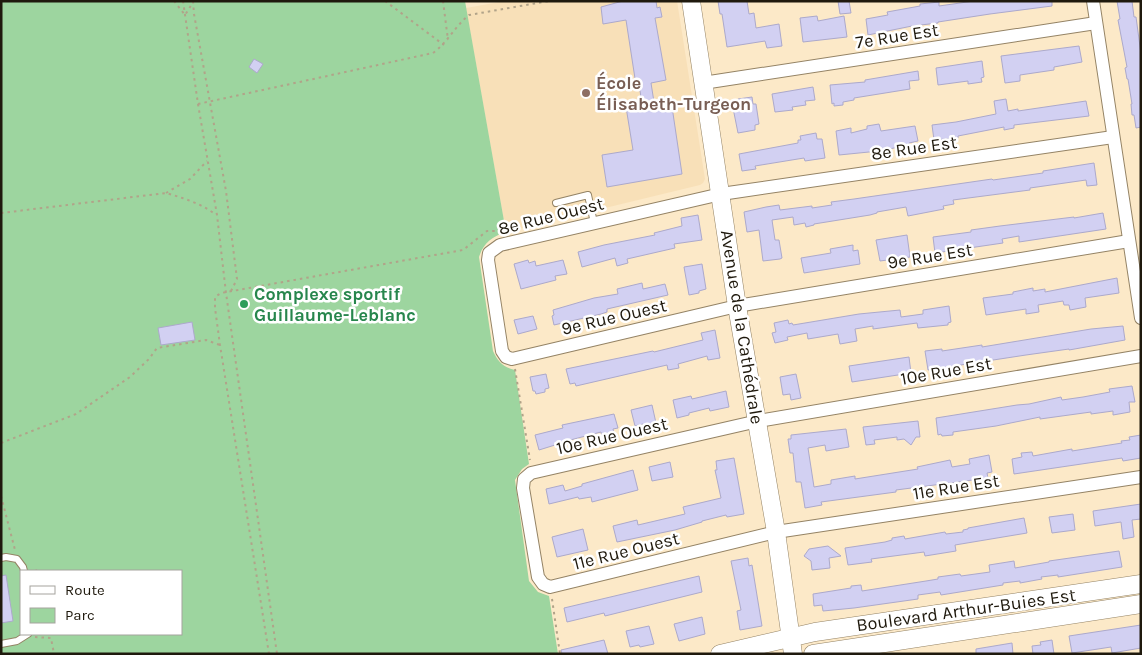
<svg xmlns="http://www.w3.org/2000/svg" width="1142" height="655" font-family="Karla,sans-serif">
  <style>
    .built { fill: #f8e0b8 }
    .green { fill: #9dd59f; fill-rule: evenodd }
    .building { fill: #d2d0f2; stroke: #aca9cb }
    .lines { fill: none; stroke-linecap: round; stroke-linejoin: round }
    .lane-casing { stroke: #948365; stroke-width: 8 }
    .street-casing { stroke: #948365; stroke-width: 14 }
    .secondary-casing { stroke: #948365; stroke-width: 19 }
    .path { stroke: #b1a389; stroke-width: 2; stroke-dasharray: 2.5 4; stroke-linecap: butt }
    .lane { stroke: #fff; stroke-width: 6 }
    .street { stroke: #fff; stroke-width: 12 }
    .secondary { stroke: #fff; stroke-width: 18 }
    .education-dot { fill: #8d6e63; stroke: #fff; stroke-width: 2 }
    .leisure-dot { fill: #2e9e5b; stroke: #fff; stroke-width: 2 }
    .labels { text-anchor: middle; stroke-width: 5; stroke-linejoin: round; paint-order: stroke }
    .street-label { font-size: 18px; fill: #1f190d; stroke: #fff }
    .education-label { font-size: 18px; font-weight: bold; fill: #785e54; stroke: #fff; text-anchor: start }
    .leisure-label { font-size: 18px; font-weight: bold; fill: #27864d; stroke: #fff; text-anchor: start }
  </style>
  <rect width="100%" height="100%" fill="#fce9c8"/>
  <polygon class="built" points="505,1 677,1 705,179 703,183 700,185 506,232 466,8"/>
  <path class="green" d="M1 1H465L506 232C492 237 484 242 479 257L493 351C498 362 503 367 515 370L529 464 522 469 515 480 529 581 538 592 549 596 558 654H1ZM21 571H181V634H21Z"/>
  <g class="building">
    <polygon points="623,1 656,1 657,8 660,7 662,17 655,18 666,80 651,83 654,102 671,100 682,174 607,187 602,155 633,150 626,107 642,104 639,84 636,85 626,20 603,24 601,7"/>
    <polygon points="718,1 747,1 749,14 754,13 756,28 779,24 782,46 767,48 765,41 727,47 722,14 720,14"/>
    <polygon points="838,1 849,1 851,13 840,14"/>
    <polygon points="974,1 1052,1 1052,6 990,14 938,22 938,23 912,26 868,35 866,19 888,15 887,12 920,6 920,4 939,2 939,6"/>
    <polygon points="1117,1 1132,1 1134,17 1136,17 1141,54 1141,127 1136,128 1134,115 1132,115 1131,104 1132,104 1128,79 1127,79 1125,68 1127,67 1118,20 1120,19"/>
    <polygon points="817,16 818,21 844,16 847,37 803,42 800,18"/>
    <polygon points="1079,46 1082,62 1054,67 1054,70 1020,75 1020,81 1005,83 1001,56"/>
    <polygon points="254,59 263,64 257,73 249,67"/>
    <polygon points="982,61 984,77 981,78 982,82 968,84 968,81 938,85 936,68"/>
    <polygon points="918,71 919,80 909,81 910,89 854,98 854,100 843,102 843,105 834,106 834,103 832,104 830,85 865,82 865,80"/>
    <polygon points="813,87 815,100 805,101 806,105 792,107 793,110 775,112 772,94"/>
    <polygon points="752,97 753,104 756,104 759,124 755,125 755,130 738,133 732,103 738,102 738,99"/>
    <polygon points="1006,99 1008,111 1018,109 1018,111 1086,101 1089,116 1014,125 1014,128 1004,130 1004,127 958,136 958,138 934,140 932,125 956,122 996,114 994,101"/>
    <polygon points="879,124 881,131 915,126 918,141 909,143 909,145 879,151 839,155 836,131 851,128 851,133 867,129 867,126"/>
    <polygon points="816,133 817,139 822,139 825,158 805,161 804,158 755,166 756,169 742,171 739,154 798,143 798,140 801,140 800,136"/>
    <polygon points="1094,163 1097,185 1087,186 1086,180 1030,188 1030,190 953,200 954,204 943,206 944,209 908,216 906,207 877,212 877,213 870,215 814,224 814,225 806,227 805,223 794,225 793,217 772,220 775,240 779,240 782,258 780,259 763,261 759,230 747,232 744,212 766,207 779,205 780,210 812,206 812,208 832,205 831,202 854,199 992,179 993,180 1043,173 1043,171"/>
    <polygon points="1103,213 1106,229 1019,242 1019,236 1002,239 1003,243 935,253 933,237 971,232 971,230 1000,226 1074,217 1074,218"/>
    <polygon points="698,215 702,240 674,244 675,248 627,259 628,263 617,266 615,258 582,267 578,252 604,245 655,235 654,233 682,226 681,218"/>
    <polygon points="907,235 910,257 880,261 876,240"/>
    <polygon points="853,245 853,251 858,250 860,264 804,273 801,258 831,253 830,249"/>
    <polygon points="528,260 529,263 535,261 536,266 563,260 567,274 555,276 556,280 521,289 514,264"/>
    <polygon points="702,264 706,289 699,291 699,293 689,295 684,267"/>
    <polygon points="1117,278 1119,293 1085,298 1086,307 1070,310 1069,305 1064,305 1063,301 1038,305 1039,312 1026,314 1026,309 986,315 983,298 1013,294 1013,292 1033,288 1033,291 1045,289 1045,292"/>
    <polygon points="642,283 643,289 665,284 668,295 607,309 607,312 601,314 554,325 552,316 554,315 553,310 594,298 618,294 617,289"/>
    <polygon points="949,306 951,322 948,323 948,325 918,328 917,323 873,329 873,326 855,329 857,341 840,344 838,334 808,339 807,333 787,337 788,340 775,343 772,333 776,332 774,323 788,320 789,324 792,323 793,325 859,314 900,310 901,317 923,314 923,310"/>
    <polygon points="533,316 537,329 518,334 514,320"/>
    <polygon points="192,322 195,340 161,345 158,328"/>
    <polygon points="1123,326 1125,340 1069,350 1069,349 1026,355 928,370 925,351 942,349 942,351 982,345 982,347 1091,329"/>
    <polygon points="715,330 720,358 708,360 707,356 678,364 679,368 668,370 667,365 576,386 575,383 570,384 566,369 653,351 654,352 703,340 701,333"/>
    <polygon points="909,357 911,373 852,382 849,366"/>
    <polygon points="546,374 549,388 545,389 545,392 536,394 535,391 533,391 530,377"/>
    <polygon points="796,374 801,398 791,400 790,394 783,395 780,377"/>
    <polygon points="1132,386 1135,402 1129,402 1130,412 1113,415 1113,411 1091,414 1091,412 1040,419 1040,417 996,426 953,432 953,435 942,436 941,434 938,435 936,418 1017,405 1029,404 1061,397 1062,400 1083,397 1110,392 1109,389"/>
    <polygon points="726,391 729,407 710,411 709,408 689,413 689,415 677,418 673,400 691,396 692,399"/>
    <polygon points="652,405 656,423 644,426 643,424 635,426 631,410"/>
    <polygon points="614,414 618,428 613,429 614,434 602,437 601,432 555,444 555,445 539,450 535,435 563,428 562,425"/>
    <polygon points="918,421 920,437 916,437 911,445 904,439 897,440 897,437 874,440 875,444 866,445 863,427"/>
    <polygon points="846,429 849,447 826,451 825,445 808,448 814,487 831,484 831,480 855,476 855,479 918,469 917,467 950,460 952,467 970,464 969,459 989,455 992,472 987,473 988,478 896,490 896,492 821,502 822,505 805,508 801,482 796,482 793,453 790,453 788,439 791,439 791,435"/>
    <polygon points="1141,435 1141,458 1123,461 1122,458 1014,474 1012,459 1022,457 1021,453 1032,452 1033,456 1072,449 1072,451 1122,443 1121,441 1130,440 1129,437"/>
    <polygon points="734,458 744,514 727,517 726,515 702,521 702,522 675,530 617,542 613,526 637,520 638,525 685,514 683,507 721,498 715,470 717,470 716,461"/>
    <polygon points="670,462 673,477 652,481 649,467"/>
    <polygon points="633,470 638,490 592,502 591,497 579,499 578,497 549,504 546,489 563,485 565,491 582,486 582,484"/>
    <polygon points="1141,504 1141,519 1132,520 1134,537 1123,539 1121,522 1095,526 1093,511"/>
    <polygon points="1073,514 1075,530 1052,533 1049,517"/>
    <polygon points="1024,518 1027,533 955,545 956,551 925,556 924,552 871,559 872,562 848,565 845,548 885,542 892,540 892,538 904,536 905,539 945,532 946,534 963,532 963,530 968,529 968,528"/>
    <polygon points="583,529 588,550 557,557 552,537"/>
    <polygon points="828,546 841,556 829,558 830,568 812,570 811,561 804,556 809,549"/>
    <polygon points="1119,551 1122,567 1058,577 1058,575 1041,577 1042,579 1020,583 1020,581 1003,583 1003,585 941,595 940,592 918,595 918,599 854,608 823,611 822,605 814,606 813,594 851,588 851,586 861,585 862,591 926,581 938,579 938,577 960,574 961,576 990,572 989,565 1014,561 1015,568 1049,562 1049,561"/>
    <polygon points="748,558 749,566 752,565 762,626 740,630 737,611 741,610 731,561"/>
    <polygon points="6,575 13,621 1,623 1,576"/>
    <polygon points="699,576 702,592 605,616 604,613 567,622 564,608"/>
    <polygon points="702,617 705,634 679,641 674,624"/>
    <polygon points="1141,625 1141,648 1112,653 1111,647 1072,653 1069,636"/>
    <polygon points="649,626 654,644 640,647 639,645 630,647 626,631"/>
    <polygon points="604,640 608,654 562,654 561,650"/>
    <polygon points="1052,640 1054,654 1033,654 1032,646 1041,645 1040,642"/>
    <polygon points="1012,643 1013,654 976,654 976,649"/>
  </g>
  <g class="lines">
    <defs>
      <g id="lane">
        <polyline points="556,203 588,195 594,223"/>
        <polyline points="1,558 6,557 17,559 23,567 24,571"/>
        <polyline points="1,644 17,641 28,634"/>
      </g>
      <g id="street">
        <polyline points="1093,1 1141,318"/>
        <polyline points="703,83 1096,23"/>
        <polyline points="1113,137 721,194 500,245 489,253 488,260 502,351 506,357 512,359 737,306 1129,241"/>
        <polyline points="1141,356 758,421 531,473 524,479 523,488 538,577 543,584 550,587 776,532 1141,477"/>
      </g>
      <g id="secondary">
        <polyline points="691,1 737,306 776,532 793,654"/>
        <polyline points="720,654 815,632 1141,584"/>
        <polyline points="813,654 1141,604"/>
      </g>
    </defs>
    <use href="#lane" class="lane-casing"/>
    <use href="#street" class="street-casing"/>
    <use href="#secondary" class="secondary-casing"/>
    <g class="path">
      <polyline points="174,1 185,15 192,4"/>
      <polyline points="183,1 198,104 217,215 226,293 277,654"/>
      <polyline points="193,1 194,14 226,191 237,279 231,291"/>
      <polyline points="385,1 444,45"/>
      <polyline points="443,1 448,40"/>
      <path d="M198 104 433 53C448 42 455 26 469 15L549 1"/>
      <polyline points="166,193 190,179 207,161"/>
      <path d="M1 213 166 193C183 198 200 203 215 214"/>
      <polyline points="515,369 530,460"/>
      <polyline points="1,443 76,414 130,377 149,359 157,348 206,340 220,345"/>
      <polyline points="1,496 15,550"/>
      <polyline points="35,571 40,569 40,571"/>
      <polyline points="552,599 560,654"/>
      <polyline points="35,637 51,638 54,654"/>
      <polyline points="269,654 220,345 215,308 215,297 221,293 463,250 487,231 495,231 496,234"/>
    </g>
    <use href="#lane" class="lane"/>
    <use href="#street" class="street"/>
    <use href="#secondary" class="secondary"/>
  </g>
  <circle class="education-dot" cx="586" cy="93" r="5"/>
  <circle class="leisure-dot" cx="244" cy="304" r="5"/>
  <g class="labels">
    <g class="street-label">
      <text transform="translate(897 36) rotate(-9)" y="6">7e Rue Est</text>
      <text transform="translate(914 148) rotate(-8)" y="6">8e Rue Est</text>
      <text transform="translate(551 216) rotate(-14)" y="6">8e Rue Ouest</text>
      <text transform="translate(930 256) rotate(-9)" y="6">9e Rue Est</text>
      <text transform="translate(614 317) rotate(-13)" y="6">9e Rue Ouest</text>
      <text transform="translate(742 327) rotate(81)" y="6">Avenue de la Cathédrale</text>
      <text transform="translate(946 371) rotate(-10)" y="6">10e Rue Est</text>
      <text transform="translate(612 436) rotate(-13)" y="6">10e Rue Ouest</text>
      <text transform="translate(956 487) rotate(-9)" y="6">11e Rue Est</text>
      <text transform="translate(626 551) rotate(-14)" y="6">11e Rue Ouest</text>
      <text transform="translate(966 610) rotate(-8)" y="6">Boulevard Arthur-Buies Est</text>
    </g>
    <g class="education-label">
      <text x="596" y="89">École<tspan x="596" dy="21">Élisabeth-Turgeon</tspan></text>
    </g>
    <g class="leisure-label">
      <text x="254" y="300">Complexe sportif<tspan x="254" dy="21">Guillaume-Leblanc</tspan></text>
    </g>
  </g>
  <rect width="1142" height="655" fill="none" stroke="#1f190d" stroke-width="5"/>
  <rect x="20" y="570" width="162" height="65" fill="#ffffff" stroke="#a5a39e"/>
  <rect x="30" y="586" width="25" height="8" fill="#ffffff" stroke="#a5a39e"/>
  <text x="65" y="595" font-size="15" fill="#1f190d">Route</text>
  <rect x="30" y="608" width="25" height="15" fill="#9dd59f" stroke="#a5a39e"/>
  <text x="65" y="620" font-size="15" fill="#1f190d">Parc</text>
</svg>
